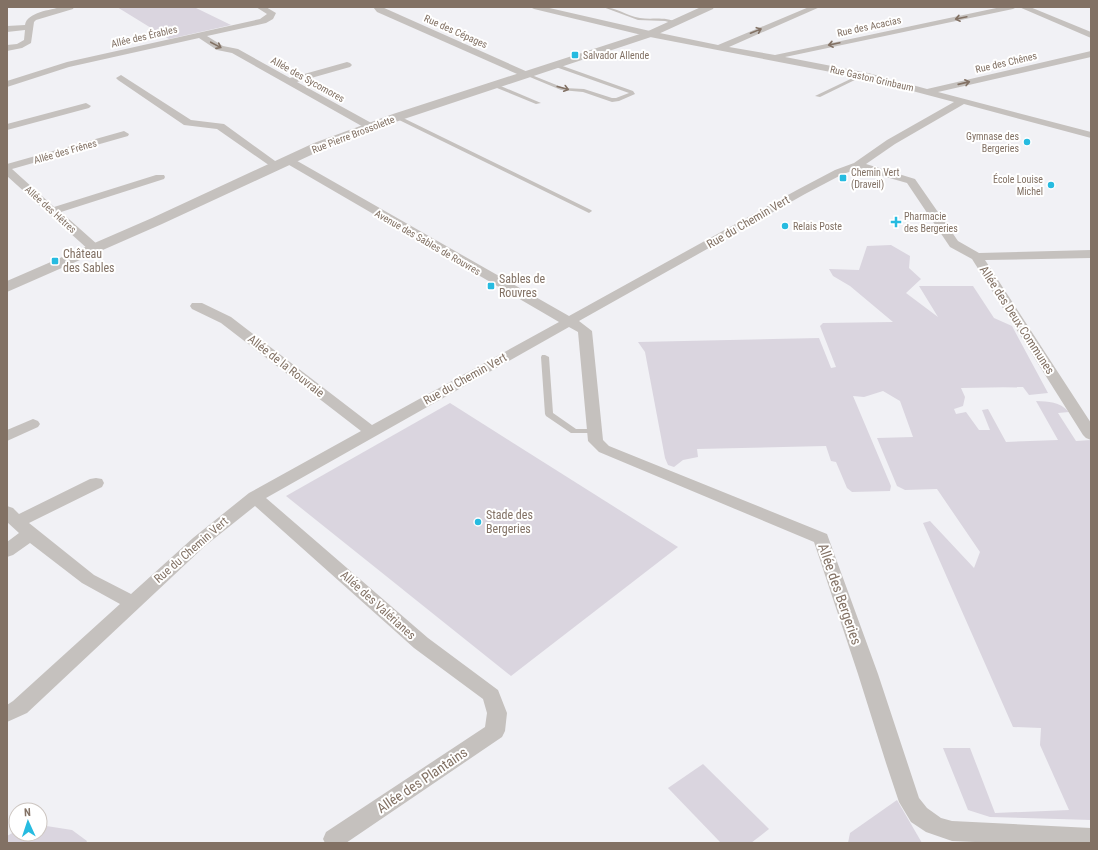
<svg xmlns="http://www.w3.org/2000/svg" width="1098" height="850" font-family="'Roboto Condensed',sans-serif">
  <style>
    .green { fill: #dad5df }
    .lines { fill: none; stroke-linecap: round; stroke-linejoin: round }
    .service { fill: #c5c1be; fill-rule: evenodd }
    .minor { fill: #c5c1be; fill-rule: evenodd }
    .tertiary { fill: #c5c1be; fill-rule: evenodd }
    .oneway { stroke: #827164 }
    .poi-dot { fill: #26bbe0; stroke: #fff; stroke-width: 1.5 }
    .labels { text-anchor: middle; stroke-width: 4; stroke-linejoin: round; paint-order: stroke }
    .far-street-label { font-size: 10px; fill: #827164; stroke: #fff }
    .far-poi-label { font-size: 10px; fill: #827164; stroke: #fff; text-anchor: start }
    .street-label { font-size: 12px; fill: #827164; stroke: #fff }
    .poi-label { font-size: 12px; fill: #827164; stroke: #fff; text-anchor: start }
    .near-street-label { font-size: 14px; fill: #827164; stroke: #fff }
  </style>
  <rect width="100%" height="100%" fill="#f1f1f5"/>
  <g class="green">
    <polygon points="117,7 194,7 231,25 169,39"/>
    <path d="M891 245 910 256 909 268 921 279 906 293 938 317 919 286H973L994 318 1012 326 1048 393 1029 395 1023 387 961 388 965 397 963 406 954 409 956 414 966 412 979 430H990L982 410 988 409 1006 442 1058 440 1036 401C1049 402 1059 401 1069 412L1058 413 1076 441 1091 440V820L990 817 968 810 943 748H970L995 813 1069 810 1040 745 1041 728 1013 727 923 523 930 521 974 568 980 552 937 489 905 490 897 486 877 438 913 437 900 401 883 391 864 397 853 396 891 486 890 491 852 492 847 488 836 462 831 461 826 446 697 449 698 457 683 460 674 467 668 465 665 458 645 352 638 342 819 338 831 368 836 367 820 326 823 323 893 322 850 286 833 276 829 269 859 270 867 246Z"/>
    <polygon points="450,403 678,547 511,676 286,496"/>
    <polygon points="703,764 769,829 751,843 721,843 668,788"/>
    <polygon points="897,800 922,843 848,843 850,833"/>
    <polygon points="40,825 72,830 87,841 86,843 7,843 7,836 16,831 16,834 40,834"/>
  </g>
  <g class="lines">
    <g class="service">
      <path d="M603 7C616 7 627 16 640 18 652 20 666 16 677 23L675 24 665 21 638 20Z"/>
      <polygon points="553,64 557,64 633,91 635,94 619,101 612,102 583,92 561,90 525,75 529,74 564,88 584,89 612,98 616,98 629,93 553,66"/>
      <polygon points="861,74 865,75 820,97 815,96"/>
      <polygon points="492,84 496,84 541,103 536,104 492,86"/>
      <polygon points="397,115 591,210 592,211 589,213 587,212 395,118 394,117"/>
      <polygon points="542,355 545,355 549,357 553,413 576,429 594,429 598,431 597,433 571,433 546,416 545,414 541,357"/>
    </g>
    <g class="minor">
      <path d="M61 7H74L73 9 36 20 34 22 31 43 22 48 7 51V45L17 44 24 40 25 30 7 32V26L25 25C27 12 51 10 61 7Z"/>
      <polygon points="256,7 266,7 276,13 273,19 266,23 207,36 223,46 238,49 290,78 347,62 350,63 352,65 350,67 297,82 375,125 376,127 375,129 367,129 232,53 217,50 199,38 69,67 7,87 7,81 67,62 260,19 267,14"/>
      <polygon points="373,7 382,7 530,73 532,75 530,77 524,77 377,12"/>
      <polygon points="530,7 545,7 650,31 718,45 809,7 820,7 729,47 775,55 1001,7 1017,7 1013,9 785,57 868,73 927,89 1091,51 1091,57 938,92 1091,132 1091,138 964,104 895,144 866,164 915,179 958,241 979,253 1091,250 1091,258 985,260 1091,423 1091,440 1086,438 1083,435 972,259 950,247 907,183 858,169 843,174 805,194 579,321 592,331 603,440 609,446 827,534 878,674 919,798 927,808 941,818 952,821 1091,828 1091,843 998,843 952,841 926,832 911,822 899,802 886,763 858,674 814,542 599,452 588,441 578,332 569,327 266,498 428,638 498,690 507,713 505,731 502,737 346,843 325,843 323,839 326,832 485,727 487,713 483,699 414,648 255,506 205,546 27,713 7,722 7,705 13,701 120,604 82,583 30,543 13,555 7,557 7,542 19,533 7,522 7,506 13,508 19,514 90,479 96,478 102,479 104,483 102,487 29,523 94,575 131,594 193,538 249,493 361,431 221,323 192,309 190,306 192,303 202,303 231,317 372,425 559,322 284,162 283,160 284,158 292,158 569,316 797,190 835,170 854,163 887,140 954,102 867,79 650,37 534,9"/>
      <polygon points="1019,7 1030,7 1091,32 1091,38"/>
      <polygon points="121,75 191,120 224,124 282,166 277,169 273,168 217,129 184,125 118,80 116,78"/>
      <polygon points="86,103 91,106 89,108 7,130 7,124"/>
      <polygon points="124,131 129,134 128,136 12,169 54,207 156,175 164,175 165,177 164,179 61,212 98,245 100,248 98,251 90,251 7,176 7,164"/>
      <polygon points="33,419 38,421 40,424 38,427 7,441 7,430"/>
    </g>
    <polygon class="tertiary" points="701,7 714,7 713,9 654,36 401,120 324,149 162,224 7,292 7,281 152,218 314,143 393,114 646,32"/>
  </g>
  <defs><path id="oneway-shaft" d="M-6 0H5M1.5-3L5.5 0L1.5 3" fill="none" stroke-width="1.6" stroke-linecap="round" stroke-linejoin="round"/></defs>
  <g class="oneway">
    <use href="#oneway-shaft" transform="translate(961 18) rotate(168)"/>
    <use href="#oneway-shaft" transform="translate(756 31) rotate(-22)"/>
    <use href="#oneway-shaft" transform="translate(834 44) rotate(168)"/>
    <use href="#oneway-shaft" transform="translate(216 45) rotate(28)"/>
    <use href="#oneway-shaft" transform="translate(964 83) rotate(-13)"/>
    <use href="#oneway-shaft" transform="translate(563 88) rotate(15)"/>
  </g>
  <g class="poi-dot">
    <rect x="571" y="51" width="8" height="8" rx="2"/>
    <circle cx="1027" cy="142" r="4"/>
    <rect x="839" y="174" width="8" height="8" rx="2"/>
    <circle cx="1051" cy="185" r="4"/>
    <path d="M894 216h4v4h4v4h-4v4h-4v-4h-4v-4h4z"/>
    <circle cx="785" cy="226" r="4"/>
    <rect x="51" y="257" width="8" height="8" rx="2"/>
    <rect x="487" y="282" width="8" height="8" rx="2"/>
    <circle cx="478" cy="522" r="4"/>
  </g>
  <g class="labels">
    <g class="far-street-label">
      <text transform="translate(869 26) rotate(-12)" y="4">Rue des Acacias</text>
      <text transform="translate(456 31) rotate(24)" y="4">Rue des Cépages</text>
      <text transform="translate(144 36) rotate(-13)" y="4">Allée des Érables</text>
      <text transform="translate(1006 62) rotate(-13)" y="4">Rue des Chênes</text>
      <text transform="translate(872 78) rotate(13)" y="4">Rue Gaston Grinbaum</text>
      <text transform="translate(308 79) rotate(29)" y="4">Allée des Sycomores</text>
      <text transform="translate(353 134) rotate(-21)" y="4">Rue Pierre Brossolette</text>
      <text transform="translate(65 151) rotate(-16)" y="4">Allée des Frênes</text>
      <text transform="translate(51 209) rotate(42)" y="4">Allée des Hêtres</text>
      <text transform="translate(428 242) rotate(30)" y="4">Avenue des Sables de Rouvres</text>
    </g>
    <g class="far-poi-label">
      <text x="583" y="59">Salvador Allende</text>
      <text x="1019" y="140" text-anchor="end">Gymnase des<tspan x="1019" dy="12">Bergeries</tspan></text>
      <text x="851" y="176">Chemin Vert<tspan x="851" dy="12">(Draveil)</tspan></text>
      <text x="1043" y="183" text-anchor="end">École Louise<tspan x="1043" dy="12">Michel</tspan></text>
      <text x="904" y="220">Pharmacie<tspan x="904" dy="12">des Bergeries</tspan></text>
      <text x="793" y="230">Relais Poste</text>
    </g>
    <g class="street-label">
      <text transform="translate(748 222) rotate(-30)" y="4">Rue du Chemin Vert</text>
      <text transform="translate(1017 320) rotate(57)" y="4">Allée des Deux Communes</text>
      <text transform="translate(286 366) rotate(38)" y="4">Allée de la Rouvraie</text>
      <text transform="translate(465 379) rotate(-29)" y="4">Rue du Chemin Vert</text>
      <text transform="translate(191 550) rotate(-41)" y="4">Rue du Chemin Vert</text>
      <text transform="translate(378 605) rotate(42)" y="4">Allée des Valérianes</text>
    </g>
    <g class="poi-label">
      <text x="63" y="258">Château<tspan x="63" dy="14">des Sables</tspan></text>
      <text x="499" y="283">Sables de<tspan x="499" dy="14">Rouvres</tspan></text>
      <text x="486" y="519">Stade des<tspan x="486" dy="14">Bergeries</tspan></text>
    </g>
    <g class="near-street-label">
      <text transform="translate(840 594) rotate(71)" y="5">Allée des Bergeries</text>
      <text transform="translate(422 780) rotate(-34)" y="5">Allée des Plantains</text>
    </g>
  </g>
  <rect width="1098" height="850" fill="none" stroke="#827164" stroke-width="16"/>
  <g transform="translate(28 822) rotate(357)"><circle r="19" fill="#ffffff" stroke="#cdc6c1"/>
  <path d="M0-3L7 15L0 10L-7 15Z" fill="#26bbe0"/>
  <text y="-6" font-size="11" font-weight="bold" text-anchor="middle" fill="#827164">N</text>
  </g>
</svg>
